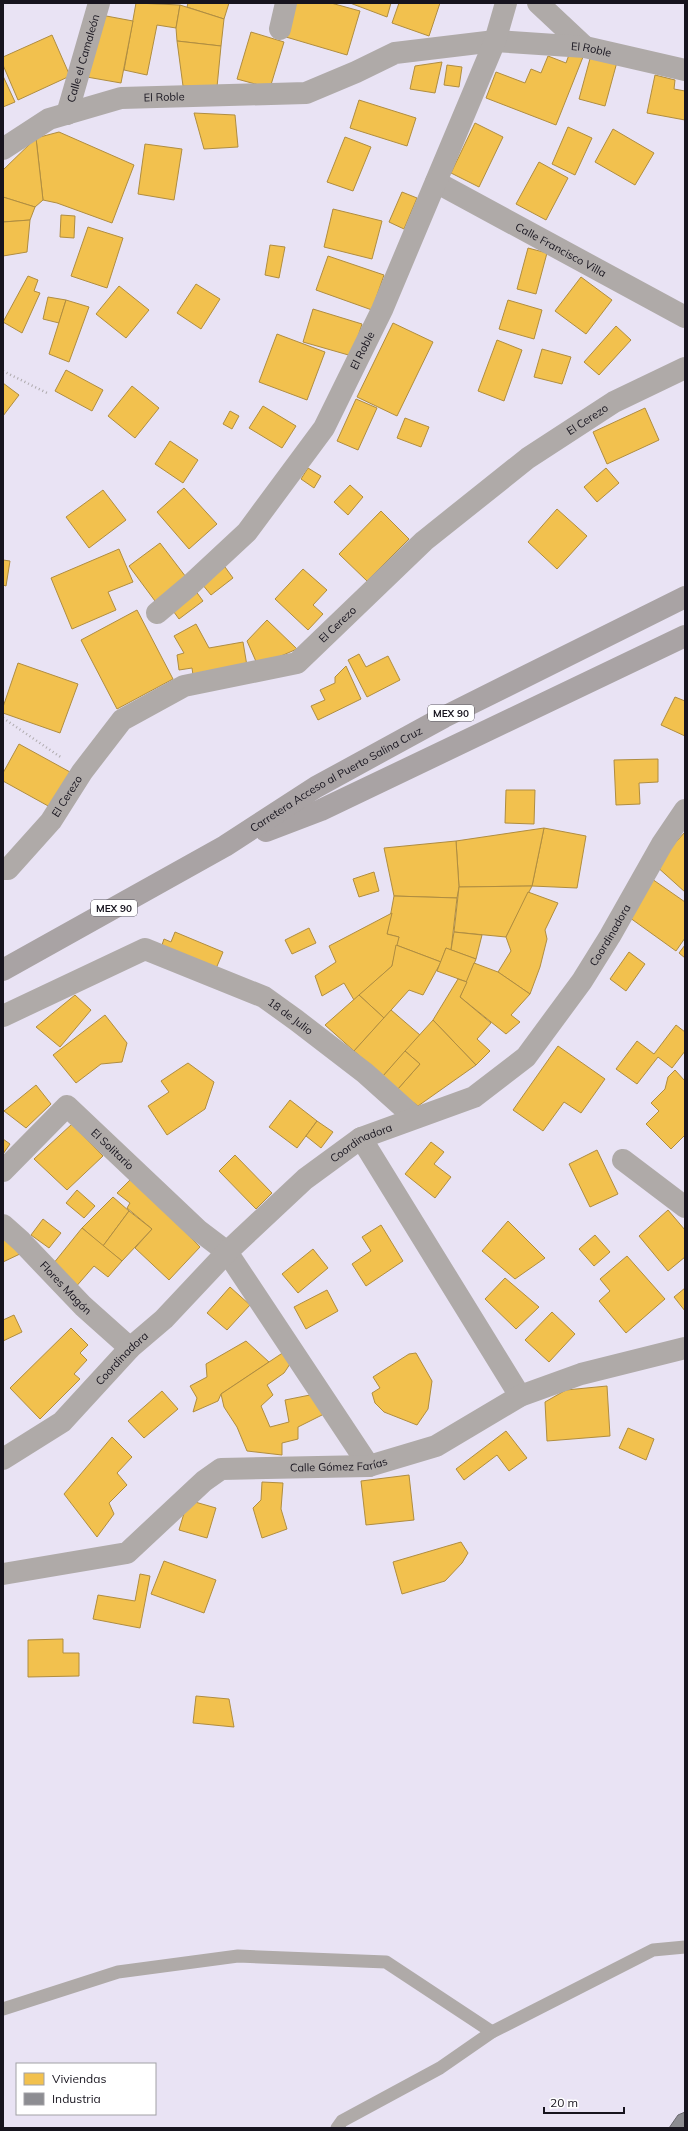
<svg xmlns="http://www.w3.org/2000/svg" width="688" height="2131" font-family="Mulish,sans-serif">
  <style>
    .homes { fill: #f2c14e; stroke: #b08d40 }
    .industry { fill: #8d8d92; stroke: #6a696f }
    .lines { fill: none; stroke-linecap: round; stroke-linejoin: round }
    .path { stroke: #aeaaad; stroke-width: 2.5; stroke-dasharray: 1 3; stroke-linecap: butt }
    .lane { stroke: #afaaa8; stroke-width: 13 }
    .street { stroke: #afaaa8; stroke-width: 22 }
    .primary { stroke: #a9a3a4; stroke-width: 22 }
    .labels { text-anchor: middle; stroke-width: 4; stroke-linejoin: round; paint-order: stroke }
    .shield { fill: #fff; stroke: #5d5a62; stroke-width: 1 }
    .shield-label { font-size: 10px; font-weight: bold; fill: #17141e }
    .street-label { font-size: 11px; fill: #17141e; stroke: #fff }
  </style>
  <rect width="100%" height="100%" fill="#e9e3f4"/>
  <g class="homes">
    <polygon points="136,3 180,5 176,28 157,25 147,75 124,70"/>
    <polygon points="188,3 229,3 224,19 187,7"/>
    <polygon points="296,3 331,3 360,11 347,55 286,37"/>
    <polygon points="350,3 391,3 387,17"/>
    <polygon points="399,3 440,3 429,36 392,23"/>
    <polygon points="180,5 224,19 221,46 177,41 176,28"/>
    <polygon points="101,15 133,21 121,83 81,76"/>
    <polygon points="251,32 284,42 270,88 237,79"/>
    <polygon points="52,35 70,76 18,100 3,65 3,57"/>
    <polygon points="177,41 221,46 217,87 183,86"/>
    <polygon points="570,52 583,57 556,125 486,98 496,72 525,83 531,69 541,73 548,56 566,63"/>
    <polygon points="591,55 617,62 605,106 579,99"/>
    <polygon points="442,62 435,93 410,89 415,66"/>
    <polygon points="447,65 462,67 459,87 444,85"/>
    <polygon points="655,75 675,80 674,89 685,91 685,120 647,113"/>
    <polygon points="3,76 15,102 3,107"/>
    <polygon points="359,100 416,118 407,146 350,128"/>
    <polygon points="194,113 235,115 238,147 204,149"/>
    <polygon points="475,123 503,137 479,187 451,173"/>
    <polygon points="568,127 592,138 575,175 552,164"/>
    <polygon points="613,129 654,153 635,185 595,162"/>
    <polygon points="59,132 134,165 112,223 57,203 43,200 36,138"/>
    <polygon points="345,137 371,147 353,191 327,182"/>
    <polygon points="36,138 43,200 35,207 3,197 3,170"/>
    <polygon points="145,144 182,149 174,200 138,194"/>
    <polygon points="539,162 568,178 546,220 516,204"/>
    <polygon points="402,192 417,198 404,229 389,222"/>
    <polygon points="3,197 35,207 30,220 3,222"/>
    <polygon points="333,209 382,221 372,259 324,247"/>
    <polygon points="61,215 75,216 74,238 60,237"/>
    <polygon points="30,220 27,252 3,256 3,222"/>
    <polygon points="88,227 123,238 107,288 71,276"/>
    <polygon points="270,245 285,247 279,278 265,275"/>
    <polygon points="528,248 547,253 536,294 517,289"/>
    <polygon points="328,256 384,275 372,310 316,290"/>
    <polygon points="28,276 38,280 34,291 40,293 22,333 3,322"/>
    <polygon points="581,277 612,300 586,334 555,311"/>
    <polygon points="196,284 220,299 201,329 177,313"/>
    <polygon points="119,286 149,310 126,338 96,314"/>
    <polygon points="48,297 66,300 59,323 43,319"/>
    <polygon points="66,300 89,307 69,362 49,354"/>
    <polygon points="508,300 542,310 534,339 499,329"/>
    <polygon points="313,309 362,324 352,356 303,342"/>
    <polygon points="393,323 433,342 397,416 357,397"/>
    <polygon points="616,326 631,340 599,375 584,362"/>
    <polygon points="277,334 325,352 307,400 259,382"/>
    <polygon points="497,340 522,350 504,401 478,391"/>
    <polygon points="542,349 571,357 562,384 534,377"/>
    <polygon points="66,370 103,390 92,411 55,391"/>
    <polygon points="3,383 19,395 3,416"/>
    <polygon points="132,386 159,408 135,438 108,416"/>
    <polygon points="356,399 377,408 358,450 337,441"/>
    <polygon points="263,406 296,426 282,448 249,428"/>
    <polygon points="645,408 659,440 607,464 593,432"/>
    <polygon points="230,411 239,416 232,429 223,424"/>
    <polygon points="405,418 429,427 421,447 397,438"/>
    <polygon points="170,441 198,460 183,483 155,464"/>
    <polygon points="308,468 321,476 314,488 301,479"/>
    <polygon points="606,468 619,483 597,502 584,487"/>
    <polygon points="350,485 363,497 348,515 334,502"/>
    <polygon points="184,488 217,524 189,549 157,512"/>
    <polygon points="103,490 126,520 89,548 66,517"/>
    <polygon points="557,509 587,536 557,569 528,542"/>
    <polygon points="381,511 409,539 367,581 339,554"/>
    <polygon points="160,543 189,581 158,605 129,566"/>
    <polygon points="119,549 133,582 108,592 116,610 72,629 51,578"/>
    <polygon points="3,560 10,561 6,586 3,585"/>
    <polygon points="225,567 233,578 211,595 202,584"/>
    <polygon points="303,569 327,590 313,605 323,614 308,630 275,599"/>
    <polygon points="195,590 203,601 179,619 171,608"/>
    <polygon points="137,610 173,679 117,709 81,640"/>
    <polygon points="267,620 297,649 258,666 247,641"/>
    <polygon points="196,624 209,648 243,642 247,666 193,675 192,668 179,670 177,655 184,653 174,636"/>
    <polygon points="359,654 366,667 388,656 400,680 367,697 348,660"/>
    <polygon points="18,663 78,684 60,733 3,713 3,707"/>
    <polygon points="346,666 361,699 318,720 311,706 325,700 320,690 335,683 335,677"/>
    <polygon points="675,697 685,701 685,736 661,725"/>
    <polygon points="19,744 70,772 50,807 3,781 3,773"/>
    <polygon points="658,759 658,782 639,783 640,804 616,805 614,760"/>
    <polygon points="506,790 535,790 534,824 505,823"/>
    <polygon points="544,828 586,836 577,888 532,886"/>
    <polygon points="544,828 532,886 459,887 456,841"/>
    <polygon points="685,832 685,892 655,865"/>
    <polygon points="456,841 459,887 457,898 394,896 384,848"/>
    <polygon points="374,872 379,891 359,897 353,879"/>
    <polygon points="652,879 685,902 685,938 676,951 626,915"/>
    <polygon points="532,886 506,937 454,932 459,887"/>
    <polygon points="528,892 558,903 545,930 547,939 540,967 530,994 498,972 511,951 506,937"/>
    <polygon points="394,896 457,898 451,950 446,948 441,962 396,945 399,937 387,934"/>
    <polygon points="392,913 387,934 399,937 392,966 354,1000 344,983 322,996 315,976 336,962 329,946"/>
    <polygon points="309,928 316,943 292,954 285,940"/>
    <polygon points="175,932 223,952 215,971 161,948 164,939 171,942"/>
    <polygon points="454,932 482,935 476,959 451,950"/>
    <polygon points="396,945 441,962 423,995 409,990 384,1018 359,995 392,966"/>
    <polygon points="685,945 685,958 679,953"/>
    <polygon points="446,948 476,959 467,982 437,971"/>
    <polygon points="629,952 645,964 626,991 610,979"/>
    <polygon points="474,963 498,972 530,994 511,1015 520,1022 506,1034 460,997"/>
    <polygon points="458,979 467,982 460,997 491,1023 477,1039 490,1051 476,1065 433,1020"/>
    <polygon points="75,995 91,1010 60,1047 36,1027"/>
    <polygon points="359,995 384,1018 354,1051 325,1025"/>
    <polygon points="391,1010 420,1035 383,1076 354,1051"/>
    <polygon points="105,1015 127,1043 122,1062 101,1064 76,1083 53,1055"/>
    <polygon points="433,1020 476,1065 418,1106 397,1090 420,1064 405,1051"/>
    <polygon points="676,1025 685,1032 685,1051 672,1068 658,1057 637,1084 616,1069 637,1041 654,1054"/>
    <polygon points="558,1046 605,1079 581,1113 564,1102 543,1131 513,1110"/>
    <polygon points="405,1051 420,1064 397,1090 383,1076"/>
    <polygon points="188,1063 214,1082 205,1109 167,1135 148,1106 169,1092 161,1081"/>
    <polygon points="675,1070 685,1081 685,1135 671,1149 646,1124 659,1111 651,1103 665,1089 668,1077"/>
    <polygon points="36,1085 51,1104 26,1128 4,1111"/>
    <polygon points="290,1100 317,1121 297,1148 269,1127"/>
    <polygon points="317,1121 333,1132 321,1148 306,1136"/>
    <polygon points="72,1124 103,1156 67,1190 34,1159"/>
    <polygon points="3,1139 10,1144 3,1154"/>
    <polygon points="431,1142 444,1152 434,1164 451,1177 435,1198 405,1174"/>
    <polygon points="597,1150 618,1194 590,1207 569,1164"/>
    <polygon points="235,1155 272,1193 256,1209 219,1171"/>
    <polygon points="133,1177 200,1247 169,1280 135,1248 152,1229 127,1208 130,1203 117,1193"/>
    <polygon points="77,1190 95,1206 84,1218 66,1203"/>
    <polygon points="113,1197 129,1211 103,1246 82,1228"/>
    <polygon points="668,1210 685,1230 685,1257 668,1271 639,1236"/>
    <polygon points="129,1211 152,1229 122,1261 103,1246"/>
    <polygon points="43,1219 61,1233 49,1248 31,1235"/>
    <polygon points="508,1221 545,1258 515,1279 482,1251"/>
    <polygon points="381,1225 403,1261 366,1286 352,1264 371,1251 362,1237"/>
    <polygon points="82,1228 122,1261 108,1277 94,1266 74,1289 49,1269"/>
    <polygon points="595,1235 610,1252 594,1266 579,1249"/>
    <polygon points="3,1238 22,1253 3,1262"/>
    <polygon points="313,1249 328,1268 298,1293 282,1274"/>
    <polygon points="627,1256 665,1299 626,1333 599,1301 610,1291 600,1279"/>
    <polygon points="505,1278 539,1307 516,1329 485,1299"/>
    <polygon points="230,1287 250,1305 227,1330 207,1313"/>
    <polygon points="685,1288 685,1311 674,1297"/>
    <polygon points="327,1290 338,1311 306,1329 294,1307"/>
    <polygon points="552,1312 575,1334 549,1362 525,1340"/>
    <polygon points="14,1315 22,1332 3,1341 3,1320"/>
    <polygon points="71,1328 88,1345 80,1353 87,1360 74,1374 80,1379 40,1419 10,1388"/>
    <polygon points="246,1341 269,1362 221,1394 218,1401 193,1412 197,1398 190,1386 207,1377 206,1364"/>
    <polygon points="287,1350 292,1361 284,1373 267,1385 273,1395 261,1406 270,1427 289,1422 285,1400 315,1394 324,1414 298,1427 298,1439 282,1443 282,1455 247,1451 237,1427 224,1407 221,1394"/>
    <polygon points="416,1353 432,1381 428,1409 417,1425 384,1412 375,1403 372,1393 380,1388 373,1377 409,1354"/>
    <polygon points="607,1386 610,1436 547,1441 545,1402 566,1390"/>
    <polygon points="162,1391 178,1409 144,1438 128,1421"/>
    <polygon points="628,1428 654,1439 646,1460 619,1448"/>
    <polygon points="506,1431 527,1458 509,1471 497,1455 464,1480 456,1469"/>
    <polygon points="112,1437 132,1457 117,1473 127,1485 109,1503 114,1514 97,1537 64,1494"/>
    <polygon points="409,1475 414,1520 366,1525 361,1481"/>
    <polygon points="262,1482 283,1483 281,1509 287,1529 262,1538 253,1508 261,1500"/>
    <polygon points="188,1500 216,1508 207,1538 179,1530"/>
    <polygon points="461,1542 468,1553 462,1563 445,1581 402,1594 393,1562"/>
    <polygon points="164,1561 216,1580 204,1613 151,1594"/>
    <polygon points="140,1574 150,1576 140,1628 93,1619 98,1595 135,1601"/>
    <polygon points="63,1639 63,1653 79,1653 79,1676 28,1677 28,1640"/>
    <polygon points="196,1696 229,1699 234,1727 193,1723"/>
  </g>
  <polygon class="industry" points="685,2112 685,2128 669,2128 678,2115"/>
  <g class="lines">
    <g class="path">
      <polyline points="3,371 49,394"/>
      <polyline points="3,718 62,758"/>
    </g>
    <g class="lane">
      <polyline points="3,2009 118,1972 238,1956 386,1962 492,2032"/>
      <polyline points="337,2128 342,2121 440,2068 492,2032 653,1950 685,1947"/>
    </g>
    <g class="street">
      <polyline points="538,3 585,47"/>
      <polyline points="280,29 286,3"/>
      <path id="s1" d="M67 114 99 3"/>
      <path id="s2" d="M3 149 49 119 121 98 306 93 356 72 395 53 495 41 585 47 685 70"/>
      <path id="s3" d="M436 182 685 317"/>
      <path id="s4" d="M157 613 189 586 247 532 324 428 382 310 495 41 506 3"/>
      <path id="s5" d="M3 869H8L51 821 82 772 122 720 184 686 297 663 424 541 528 458 614 402 685 368"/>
      <path id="s6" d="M3 1016 145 949 264 997 296 1020 365 1073 414 1117"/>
      <polyline points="361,1138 520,1396"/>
      <polyline points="623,1160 685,1207"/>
      <path id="s7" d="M3 1171 67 1106 198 1230 227 1252 369 1466"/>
      <path id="s8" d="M3 1225 21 1241 83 1306 130 1348"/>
      <path id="s9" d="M3 1459 62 1422 130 1348 164 1319 227 1252 305 1179 361 1138 474 1097 526 1057 582 981 610 936 662 844 685 810"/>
      <path id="s10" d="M3 1574 127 1553 204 1481 221 1469 369 1466 436 1446 520 1396 581 1374 685 1348"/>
    </g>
    <g class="primary">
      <polyline points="266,831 321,810 685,636"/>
      <path id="s11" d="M3 970 225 846 316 787 444 717 685 597"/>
    </g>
  </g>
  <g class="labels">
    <g class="shield">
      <rect x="428" y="705" width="46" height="16" rx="3"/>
      <rect x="91" y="900" width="46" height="16" rx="3"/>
    </g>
    <g class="shield-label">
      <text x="451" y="717">MEX 90</text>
      <text x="114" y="912">MEX 90</text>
    </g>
    <g class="street-label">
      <text dy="4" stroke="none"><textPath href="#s2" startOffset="610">El Roble</textPath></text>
      <text dy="4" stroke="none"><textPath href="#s1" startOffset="58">Calle el Camaleón</textPath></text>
      <text dy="4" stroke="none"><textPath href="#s2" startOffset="173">El Roble</textPath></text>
      <text dy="4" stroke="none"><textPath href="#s3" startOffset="142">Calle Francisco Villa</textPath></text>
      <text dy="4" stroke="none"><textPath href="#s4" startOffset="337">El Roble</textPath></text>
      <text dy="4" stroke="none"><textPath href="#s5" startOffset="759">El Cerezo</textPath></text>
      <text dy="4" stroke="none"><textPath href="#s5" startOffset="435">El Cerezo</textPath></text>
      <text dy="4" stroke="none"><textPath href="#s11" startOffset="384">Carretera Acceso al Puerto Salina Cruz</textPath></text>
      <text dy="4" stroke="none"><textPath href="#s5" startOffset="99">El Cerezo</textPath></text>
      <text dy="4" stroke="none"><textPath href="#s9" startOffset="817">Coordinadora</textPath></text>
      <text dy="4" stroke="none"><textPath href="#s6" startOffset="318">18 de Julio</textPath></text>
      <text dy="4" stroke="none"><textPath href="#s9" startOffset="481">Coordinadora</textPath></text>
      <text dy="4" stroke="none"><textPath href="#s7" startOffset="154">El Solitario</textPath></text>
      <text dy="4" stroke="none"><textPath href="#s8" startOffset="89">Flores Magón</textPath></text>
      <text dy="4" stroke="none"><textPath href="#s9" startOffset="157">Coordinadora</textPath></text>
      <text dy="4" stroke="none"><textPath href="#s10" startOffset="370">Calle Gómez Farías</textPath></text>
    </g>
  </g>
  <rect width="688" height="2131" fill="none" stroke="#17141e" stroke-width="8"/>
  <rect x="16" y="2063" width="140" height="52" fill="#ffffff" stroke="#a2a1a5"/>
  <rect x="24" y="2073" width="20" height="12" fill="#f2c14e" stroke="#a2a1a5"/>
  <text x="52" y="2083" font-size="12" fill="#17141e">Viviendas</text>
  <rect x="24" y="2093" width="20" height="12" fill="#8d8d92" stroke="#a2a1a5"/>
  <text x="52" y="2103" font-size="12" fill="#17141e">Industria</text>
  <path d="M544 2107v6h80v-6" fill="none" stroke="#17141e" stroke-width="2"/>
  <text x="550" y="2107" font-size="12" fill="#17141e" stroke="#ffffff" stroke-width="3" paint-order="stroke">20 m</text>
</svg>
